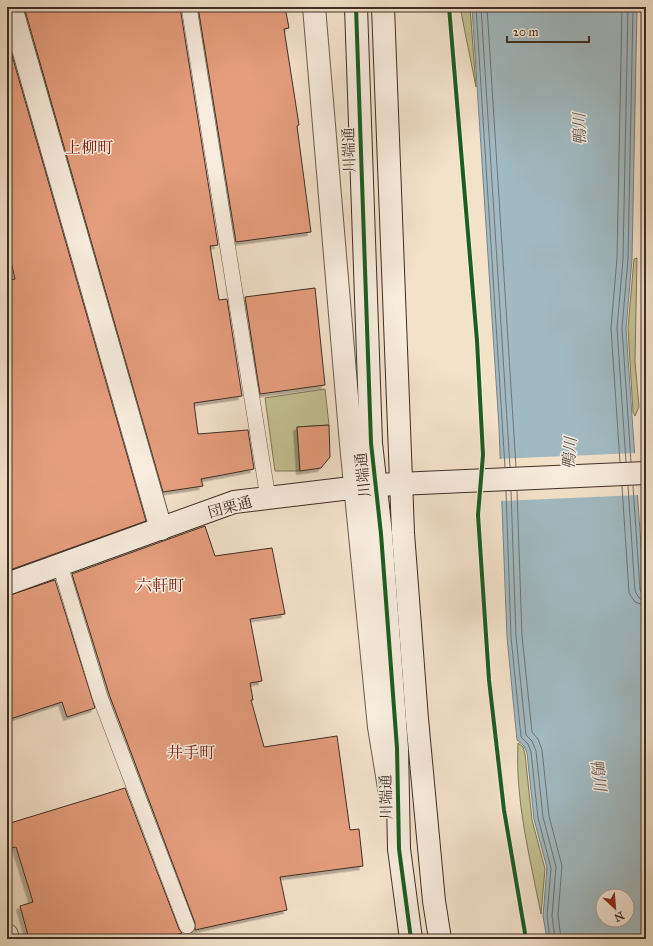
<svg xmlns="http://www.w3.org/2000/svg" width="653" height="946" font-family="'IM FELL Great Primer','Noto Serif JP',serif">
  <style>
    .green { fill: #c2c192; stroke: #80785b }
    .water { fill: #a1bac2; stroke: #798283; fill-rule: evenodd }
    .pier { fill: #f3e2ca }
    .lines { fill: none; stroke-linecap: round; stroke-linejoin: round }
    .shore { stroke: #707473; stroke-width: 1 }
    .building { fill: #e59d7d; stroke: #3e2e24; filter: url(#shadow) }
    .lane-casing { stroke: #6b5b4e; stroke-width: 16 }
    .street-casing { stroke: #6b5b4e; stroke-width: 24 }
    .secondary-casing { stroke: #3e2e24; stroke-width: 24 }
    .lane { stroke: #f7ecdd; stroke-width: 15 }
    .street { stroke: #f7ecdd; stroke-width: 22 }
    .secondary { stroke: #f7ecdd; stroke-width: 22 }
    .cycleway-casing { stroke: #f7ecdd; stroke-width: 6 }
    .cycleway { stroke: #1b5e20; stroke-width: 4 }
    .labels { text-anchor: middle; stroke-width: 3; stroke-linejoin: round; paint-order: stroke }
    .street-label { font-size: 15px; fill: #3e2e24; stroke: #f7ecdd }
    .water-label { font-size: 16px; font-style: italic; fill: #57514c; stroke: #f7ecdd }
    .neighbourhood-label { font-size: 16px; fill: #7a1f14; stroke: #f7ecdd }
  </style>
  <defs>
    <filter id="shadow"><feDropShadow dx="-3.5" dy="3.5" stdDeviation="0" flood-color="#0004"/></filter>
  </defs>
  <rect width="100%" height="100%" fill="#f3e2ca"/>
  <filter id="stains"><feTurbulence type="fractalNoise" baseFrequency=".005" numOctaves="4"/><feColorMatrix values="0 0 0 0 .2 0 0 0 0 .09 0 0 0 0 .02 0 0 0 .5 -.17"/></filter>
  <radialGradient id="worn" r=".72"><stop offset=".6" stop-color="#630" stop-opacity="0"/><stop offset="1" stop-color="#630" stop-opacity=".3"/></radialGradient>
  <g class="green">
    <polygon points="460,7 470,7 476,87"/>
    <polygon points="637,258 635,361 639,407 635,416 633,412 628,328 634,259"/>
    <polygon points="325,389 329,425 297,427 300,471 275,471 265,398"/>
    <path d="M518 743 523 747 525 754 532 820 545 869 541 914C530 858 515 800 518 743Z"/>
  </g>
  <path class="water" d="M472 7H637L632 259 626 329 646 618V939H547L543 916 547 868 534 819 527 753 524 746 517 740 507 637 499 427ZM603 896H627V920H603Z"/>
  <polygon class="pier" points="637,453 639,495 500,501 498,459"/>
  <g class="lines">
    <g class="shore">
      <polyline points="476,7 505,467"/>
      <polyline points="481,7 510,467"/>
      <polyline points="487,7 516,467"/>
      <polyline points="620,462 611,328 617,258 622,7"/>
      <polyline points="626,462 617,328 623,259 628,7"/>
      <polyline points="631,462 622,328 628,259 633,7"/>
      <polyline points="622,486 629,593 635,602 646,606"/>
      <polyline points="628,486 635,591 639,598 646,600"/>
      <polyline points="633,486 640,590 642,594 646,595"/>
      <polyline points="506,491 511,637 521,737 528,744 531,752 538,818 551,868 547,916 550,939"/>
      <polyline points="511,491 516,637 526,735 532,741 536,751 543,817 556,867 552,916 555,939"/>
      <polyline points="517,491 522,636 532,732 538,739 542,750 549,816 562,866 558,915 561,939"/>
    </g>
  </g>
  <g class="building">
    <polygon points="24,7 180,7 218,245 210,246 219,300 227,299 242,396 194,403 198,434 248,430 254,469 201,479 203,486 163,492"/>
    <polygon points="198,7 285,7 289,28 284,29 299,125 297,126 311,232 236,242"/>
    <polygon points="7,38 146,521 7,571 7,281 15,279 7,244"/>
    <polygon points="315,288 325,385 260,394 245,297"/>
    <polygon points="329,425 330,457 321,468 300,471 297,427"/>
    <polygon points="205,526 215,556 272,548 285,614 250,619 262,681 250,683 253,700 251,700 264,747 337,736 350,830 359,829 363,866 280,877 287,910 195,930 195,923 109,694 72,574"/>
    <polygon points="55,580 95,708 67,717 62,702 7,720 7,596"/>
    <polygon points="125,788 179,929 182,933 163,939 29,939 20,906 33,902 16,847 7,849 7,824"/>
  </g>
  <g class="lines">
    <defs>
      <g id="lane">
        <polyline points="189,7 268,498"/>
        <polyline points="60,565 100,697 187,926"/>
      </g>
      <g id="street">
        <polyline points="11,7 161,529"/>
        <polyline points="314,7 351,444 379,727 391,800"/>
        <polyline points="7,935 8,939"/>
      </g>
      <g id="secondary">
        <polyline points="356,7 371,443 381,534 397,748 399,849 411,939"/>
        <polyline points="383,7 403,533 417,719 434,901 440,939"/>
        <polyline points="7,584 234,502 376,485 646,473"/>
      </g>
    </defs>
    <use href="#lane" class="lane-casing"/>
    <use href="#street" class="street-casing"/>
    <use href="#secondary" class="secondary-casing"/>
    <use href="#lane" class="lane"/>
    <use href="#street" class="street"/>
    <use href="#secondary" class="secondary"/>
    <defs>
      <g id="cycleway">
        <polyline points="356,7 371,443 381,534 397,748 399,849 411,939"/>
        <polyline points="449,7 477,341 483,455 478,515 489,680 504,810 526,939"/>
      </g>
    </defs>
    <use href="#cycleway" class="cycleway-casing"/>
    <use href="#cycleway" class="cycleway"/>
  </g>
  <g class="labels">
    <g class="street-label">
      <text transform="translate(349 150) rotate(-92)" y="5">川端通</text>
      <text transform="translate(363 475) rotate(-96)" y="5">川端通</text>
      <text transform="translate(230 507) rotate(-15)" y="5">団栗通</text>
      <text transform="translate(386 797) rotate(-91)" y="5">川端通</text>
    </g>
    <g class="water-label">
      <text transform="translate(579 129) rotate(-91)" y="6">鴨川</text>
      <text transform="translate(569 453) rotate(-86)" y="6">鴨川</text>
      <text transform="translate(599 775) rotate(83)" y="6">鴨川</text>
    </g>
    <g class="neighbourhood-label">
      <text x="89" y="153">上柳町</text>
      <text x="160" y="591">六軒町</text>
      <text x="191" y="758">井手町</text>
    </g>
  </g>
  <rect width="653" height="946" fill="none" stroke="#f3e2ca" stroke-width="24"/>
  <rect x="8" y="8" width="637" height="930" fill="none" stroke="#3e2e24" stroke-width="2"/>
  <rect x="12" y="12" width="629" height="922" fill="none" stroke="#3e2e24"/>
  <g transform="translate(615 908) rotate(154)"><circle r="19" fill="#f7ecdd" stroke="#ada093"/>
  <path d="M0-3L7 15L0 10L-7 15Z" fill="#8f2418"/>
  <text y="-6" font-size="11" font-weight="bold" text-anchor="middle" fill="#3e2e24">N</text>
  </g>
  <path d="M507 36v6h82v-6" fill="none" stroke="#3e2e24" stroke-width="2"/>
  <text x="513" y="36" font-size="12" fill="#3e2e24" stroke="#f7ecdd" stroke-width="3" paint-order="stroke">20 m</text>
  <rect width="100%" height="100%" filter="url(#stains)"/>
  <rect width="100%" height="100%" fill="url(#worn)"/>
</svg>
